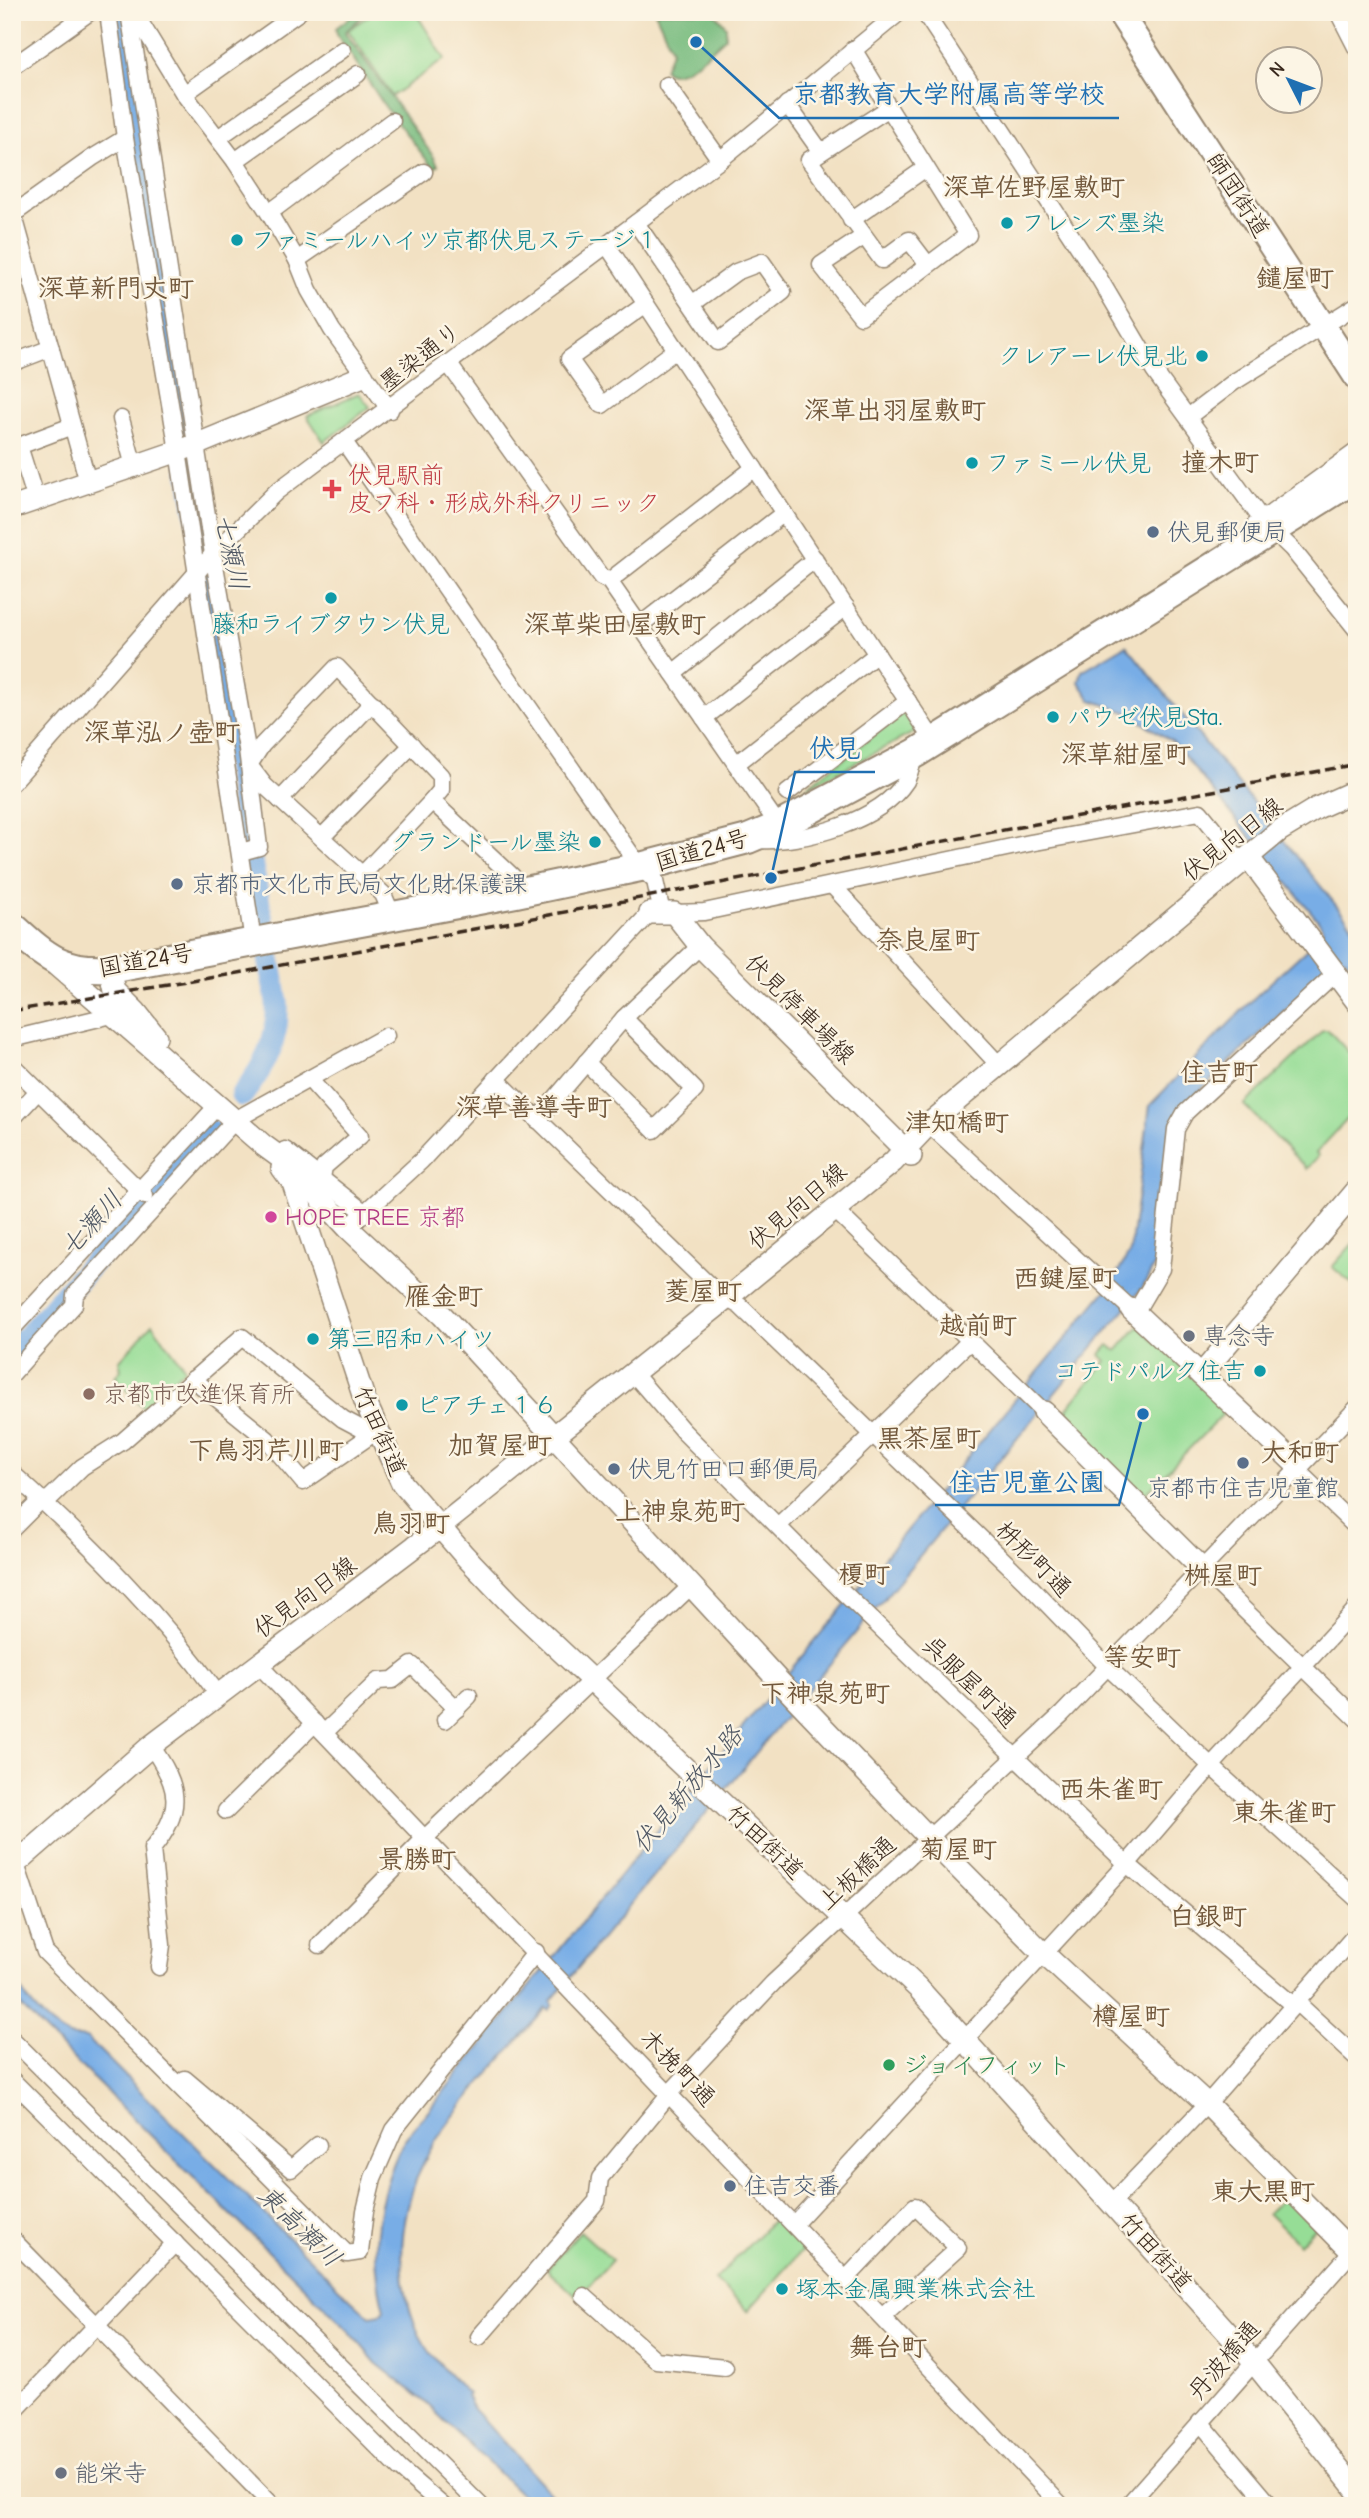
<svg xmlns="http://www.w3.org/2000/svg" width="1369" height="2518" font-family="'Comic Neue','Klee One',sans-serif">
  <style>
    .green { fill: #96dd96; stroke: #68845a; stroke-width: 2 }
    .forest { fill: #78bc7f; stroke: #5a734e; stroke-width: 2 }
    .water { fill: #78ade6; stroke: #5a6c82; stroke-width: 2 }
    .lines { fill: none; stroke-linecap: round; stroke-linejoin: round }
    .river { stroke: #78ade6; stroke-width: 23 }
    .street-casing { stroke: #968670; stroke-width: 19 }
    .secondary-casing { stroke: #968670; stroke-width: 24 }
    .primary-casing { stroke: #968670; stroke-width: 28 }
    .highway-casing { stroke: #968670; stroke-width: 32 }
    .street { stroke: #fff; stroke-width: 16 }
    .secondary { stroke: #fff; stroke-width: 21 }
    .primary { stroke: #fff; stroke-width: 24 }
    .highway { stroke: #fff; stroke-width: 28 }
    .rail { stroke: #3b2a1e; stroke-width: 3.5; stroke-dasharray: 10 5; stroke-linecap: butt }
    .culture-dot { fill: #0f9aa8; stroke: #fcf5e5; stroke-width: 2.5 }
    .health-dot { fill: #e0444e; stroke: #fcf5e5; stroke-width: 2.5 }
    .service-dot { fill: #5c6f8a; stroke: #fcf5e5; stroke-width: 2.5 }
    .hotel-dot { fill: #d1479c; stroke: #fcf5e5; stroke-width: 2.5 }
    .worship-dot { fill: #6b7280; stroke: #fcf5e5; stroke-width: 2.5 }
    .education-dot { fill: #8d6e63; stroke: #fcf5e5; stroke-width: 2.5 }
    .leisure-dot { fill: #2e9e5b; stroke: #fcf5e5; stroke-width: 2.5 }
    .labels { text-anchor: middle; stroke-width: 5; stroke-linejoin: round; paint-order: stroke }
    .street-label { font-size: 24px; fill: #3b2a1e; stroke: #fcf5e5 }
    .culture-label { font-size: 24px; fill: #0d838f; stroke: #fcf5e5; text-anchor: start }
    .health-label { font-size: 24px; fill: #be3a42; stroke: #fcf5e5; text-anchor: start }
    .service-label { font-size: 24px; fill: #4e5e75; stroke: #fcf5e5; text-anchor: start }
    .hotel-label { font-size: 24px; fill: #b23c85; stroke: #fcf5e5; text-anchor: start }
    .worship-label { font-size: 24px; fill: #5b616d; stroke: #fcf5e5; text-anchor: start }
    .education-label { font-size: 24px; fill: #785e54; stroke: #fcf5e5; text-anchor: start }
    .leisure-label { font-size: 24px; fill: #27864d; stroke: #fcf5e5; text-anchor: start }
    .neighbourhood-label { font-size: 26px; font-weight: bold; fill: #72583c; stroke: #fcf5e5 }
    .water-label { font-size: 26px; font-style: italic; fill: #505864; stroke: #fcf5e5 }
    .leader { fill: none; stroke: #1f6fb2; stroke-width: 2.5 }
    .callout-dot { fill: #1f6fb2; stroke: #fcf5e5; stroke-width: 2.5 }
    .callout-label { font-size: 26px; text-anchor: middle; font-weight: bold; fill: #1f6fb2; stroke: #fcf5e5; stroke-width: 5; stroke-linejoin: round; paint-order: stroke }
  </style>
  <rect width="100%" height="100%" fill="#fcf5e5"/>
  <filter id="ink" filterUnits="userSpaceOnUse"><feTurbulence type="fractalNoise" baseFrequency=".0143" numOctaves="2"/><feDisplacementMap in="SourceGraphic" scale="14" xChannelSelector="R" yChannelSelector="G"/><feConvolveMatrix kernelMatrix="1 2 1 2 8 2 1 2 1" color-interpolation-filters="sRGB"/></filter>
  <filter id="wash" filterUnits="userSpaceOnUse"><feTurbulence type="fractalNoise" baseFrequency=".00686" numOctaves="4" result="noise"/><feDisplacementMap in="SourceGraphic" scale="28" xChannelSelector="R" yChannelSelector="G"/><feGaussianBlur stdDeviation="1.57" result="paint"/><feColorMatrix in="noise" values="0 0 0 0 0 0 0 0 0 0 0 0 0 0 0 0 0 1.4 0 .05"/><feComposite in="paint" operator="in"/></filter>
  <g filter="url(#wash)">
    <rect width="100%" height="100%" fill="#f2e1c3"/>
    <g class="green">
      <polygon points="374,12 415,12 445,59 392,96 348,30"/>
      <polygon points="359,393 370,407 324,442 307,416"/>
      <polygon points="903,712 917,731 803,790"/>
      <polygon points="1323,1030 1328,1030 1357,1061 1357,1109 1316,1153 1319,1155 1307,1169 1244,1105"/>
      <polygon points="1357,1239 1357,1284 1355,1286 1332,1267"/>
      <polygon points="152,1324 185,1368 144,1409 115,1376 121,1370 119,1361"/>
      <polygon points="1139,1326 1229,1408 1140,1499 1058,1420 1106,1361 1100,1355 1109,1345 1117,1351"/>
      <polygon points="1288,2193 1318,2224 1299,2244 1268,2213"/>
      <polygon points="778,2215 807,2245 748,2311 715,2280"/>
      <polygon points="580,2231 612,2260 578,2298 547,2269"/>
    </g>
    <g class="forest">
      <polygon points="357,12 367,12 345,32 433,156 438,165 434,169 386,108 337,34 336,28"/>
      <path d="M655 12H714L726 26V37C714 48 678 85 664 69L672 49Z"/>
    </g>
    <path class="water" d="M1126 645 1357 931V975L1345 958 1339 959 1179 1110 1155 1264 1143 1287 618 1919 551 2001 553 2005 549 2010 546 2008C510 2051 468 2093 437 2139 401 2194 391 2265 416 2327 426 2353 449 2375 468 2394L466 2396 473 2409 562 2506H533L424 2401 376 2363 351 2333 42 2028 12 1996V1972C22 1997 43 2021 67 2035 73 2039 81 2035 88 2039L346 2295 370 2317 381 2315 384 2310C368 2249 377 2195 404 2140L645 1845 1112 1283 1130 1252 1150 1105 1255 997 1321 936 1323 928 1317 919 1173 742 1126 712 1091 700 1079 682 1082 671Z"/>
    <g class="lines">
      <g class="river">
        <path d="M119 12C152 203 174 396 209 587L214 596V616L248 844 277 1002C279 1040 265 1066 242 1095"/>
        <polyline points="12,1353 211,1131"/>
      </g>
    </g>
  </g>
  <g filter="url(#ink)">
    <g class="lines">
      <defs>
        <g id="street">
          <polyline points="108,12 125,138 178,451 253,941"/>
          <polyline points="129,12 213,554 247,749 259,847 241,852"/>
          <polyline points="134,12 184,94 235,161 269,213 297,260 309,290 332,330 390,410"/>
          <polyline points="924,12 1099,278 1154,371 1262,520 1292,549 1357,630"/>
          <polyline points="1338,12 1357,49"/>
          <polyline points="853,49 889,108"/>
          <polyline points="12,67 90,12"/>
          <polyline points="667,85 720,160"/>
          <polyline points="184,94 299,12"/>
          <polyline points="787,104 821,152"/>
          <polyline points="218,138 342,50"/>
          <polyline points="235,161 358,74"/>
          <polyline points="12,209 88,482"/>
          <polyline points="269,213 392,121"/>
          <polyline points="12,215 92,158 125,138"/>
          <polyline points="851,220 926,168"/>
          <polyline points="636,223 718,342 783,292 762,262 736,272 692,304"/>
          <polyline points="863,237 821,265 861,316 968,235 889,108 809,160 882,260 909,240 928,265"/>
          <polyline points="607,245 934,741"/>
          <polyline points="297,260 424,172"/>
          <polyline points="646,304 569,359 602,405 676,350"/>
          <polyline points="12,363 51,348"/>
          <polyline points="448,363 601,577 609,581 779,826"/>
          <polyline points="1188,417 1234,382 1357,305"/>
          <polyline points="121,419 134,466"/>
          <polyline points="345,443 640,867 655,881 662,913"/>
          <polyline points="36,500 19,446 72,426"/>
          <polyline points="1255,525 1357,451"/>
          <polyline points="609,581 754,468"/>
          <polyline points="639,626 784,513"/>
          <polyline points="673,673 815,559"/>
          <polyline points="704,718 846,607"/>
          <polyline points="736,764 877,654"/>
          <polyline points="12,783 213,554 276,492 720,160 900,12"/>
          <polyline points="787,793 908,701"/>
          <polyline points="280,800 372,703"/>
          <polyline points="322,837 412,745"/>
          <path d="M759 840C804 843 880 821 906 781 910 773 912 763 915 755"/>
          <polyline points="363,874 432,801"/>
          <polyline points="832,885 999,1065"/>
          <polyline points="674,913 704,912 1030,843 1200,812 1242,863"/>
          <polyline points="392,915 383,894 265,786 249,765 262,745 337,667 441,776 441,790 432,801 512,876 516,893"/>
          <polyline points="12,1039 116,1014"/>
          <polyline points="586,1062 654,1130 695,1090 624,1018"/>
          <polyline points="12,1065 145,1196"/>
          <polyline points="309,1079 360,1136 324,1167 319,1194"/>
          <polyline points="496,1079 717,1293 740,1306 1025,1581 1108,1667 1211,1766 1357,1899"/>
          <polyline points="12,1119 38,1091"/>
          <polyline points="537,1120 624,1018 700,946"/>
          <polyline points="929,1124 1131,1309"/>
          <polyline points="285,1150 364,1212"/>
          <polyline points="835,1210 1044,1412"/>
          <polyline points="348,1228 421,1161 650,913"/>
          <polyline points="1135,1313 1161,1269 1176,1129 1185,1113 1336,973"/>
          <polyline points="12,1329 218,1105"/>
          <polyline points="633,1373 683,1431 844,1593 1015,1757 1127,1864 1293,2005"/>
          <polyline points="12,1374 74,1305 75,1295 235,1120 386,1036"/>
          <polyline points="1298,1466 1303,1476 1357,1528"/>
          <path d="M12 1473C87 1541 158 1611 217 1693"/>
          <polyline points="45,1503 82,1467 123,1441 242,1337 343,1419 360,1428 377,1431 303,1482 267,1439 193,1379"/>
          <polyline points="778,1526 970,1341"/>
          <polyline points="12,1529 42,1499"/>
          <polyline points="1202,1569 1357,1719"/>
          <polyline points="258,1664 1062,2506"/>
          <polyline points="445,1720 469,1696"/>
          <polyline points="325,1732 378,1681 393,1680 412,1665 457,1709"/>
          <path d="M151 1746C179 1785 185 1810 152 1849L162 1945 159 1967"/>
          <polyline points="226,1811 315,1723"/>
          <polyline points="16,1864 45,1952 347,2254 360,2252 365,2211 373,2178 394,2130 536,1952"/>
          <polyline points="320,1945 426,1837 692,1585"/>
          <polyline points="1296,2002 1357,2058"/>
          <polyline points="12,2039 481,2506"/>
          <polyline points="185,2079 291,2169 318,2145"/>
          <polyline points="12,2080 400,2469 443,2506"/>
          <polyline points="1112,2203 1207,2104 1357,1933"/>
          <polyline points="794,2224 1127,1864 1211,1766 1357,1608"/>
          <polyline points="12,2239 273,2506"/>
          <polyline points="846,2279 915,2206 958,2248 882,2317"/>
          <polyline points="584,2296 656,2360 725,2367"/>
          <polyline points="479,2337 597,2201 600,2178 670,2093 773,1983 1062,1714 1357,1408"/>
          <polyline points="12,2414 175,2243"/>
          <polyline points="1200,2422 1271,2506"/>
          <polyline points="1127,2506 1357,2246"/>
        </g>
        <g id="secondary">
          <polyline points="12,508 193,446 363,376"/>
          <polyline points="1249,858 1357,1002"/>
          <polyline points="650,913 674,913 700,946 911,1156"/>
          <polyline points="56,965 263,1145 289,1164 348,1228 442,1315 778,1680 928,1837 1043,1953 1207,2104 1357,2257"/>
          <polyline points="110,969 115,991 136,1012 156,1037"/>
          <polyline points="282,1168 293,1183 365,1401 402,1483 464,1555 511,1604 918,1988 1253,2361 1357,2491"/>
          <polyline points="1131,1309 1298,1466"/>
          <polyline points="1201,1375 1357,1190"/>
          <polyline points="1044,1412 1202,1569"/>
          <polyline points="12,1867 151,1746 439,1528 726,1299 893,1162 929,1124 1279,831 1317,808 1357,790"/>
        </g>
        <polyline id="primary" points="1119,12 1357,378"/>
        <path id="highway" d="M12 926C46 957 62 972 110 969L516 893 640 867 748 839 779 826 916 753 1357 477"/>
      </defs>
      <use href="#street" class="street-casing"/>
      <use href="#secondary" class="secondary-casing"/>
      <use href="#primary" class="primary-casing"/>
      <use href="#highway" class="highway-casing"/>
      <use href="#street" class="street"/>
      <use href="#secondary" class="secondary"/>
      <use href="#primary" class="primary"/>
      <use href="#highway" class="highway"/>
      <polyline class="rail" points="12,1011 228,975 1357,764"/>
    </g>
  </g>
  <g class="culture-dot">
    <circle cx="1007" cy="223" r="7"/>
    <circle cx="237" cy="240" r="7"/>
    <circle cx="1202" cy="356" r="7"/>
    <circle cx="972" cy="463" r="7"/>
    <circle cx="331" cy="598" r="7"/>
    <circle cx="1053" cy="717" r="7"/>
    <circle cx="595" cy="842" r="7"/>
    <circle cx="313" cy="1339" r="7"/>
    <circle cx="1260" cy="1371" r="7"/>
    <circle cx="402" cy="1405" r="7"/>
    <circle cx="782" cy="2289" r="7"/>
  </g>
  <path class="health-dot" d="M328.5 478.5h7v7h7v7h-7v7h-7v-7h-7v-7h7z"/>
  <g class="service-dot">
    <circle cx="1153" cy="532" r="7"/>
    <circle cx="177" cy="884" r="7"/>
    <circle cx="1243" cy="1463" r="7"/>
    <circle cx="614" cy="1469" r="7"/>
    <circle cx="730" cy="2186" r="7"/>
  </g>
  <circle class="hotel-dot" cx="271" cy="1217" r="7"/>
  <g class="worship-dot">
    <circle cx="1189" cy="1336" r="7"/>
    <circle cx="61" cy="2473" r="7"/>
  </g>
  <circle class="education-dot" cx="89" cy="1394" r="7"/>
  <circle class="leisure-dot" cx="889" cy="2065" r="7"/>
  <g class="labels">
    <g class="street-label">
      <text transform="translate(1238 195) rotate(57)" y="8">師団街道</text>
      <text transform="translate(420 357) rotate(-38)" y="8">墨染通り</text>
      <text transform="translate(1232 839) rotate(-38)" y="8">伏見向日線</text>
      <text transform="translate(702 850) rotate(-16)" y="8">国道24号</text>
      <text transform="translate(146 960) rotate(-10)" y="8">国道24号</text>
      <text transform="translate(800 1009) rotate(45)" y="8">伏見停車場線</text>
      <text transform="translate(797 1206) rotate(-40)" y="8">伏見向日線</text>
      <text transform="translate(380 1431) rotate(66)" y="8">竹田街道</text>
      <text transform="translate(1034 1559) rotate(45)" y="8">枡形町通</text>
      <text transform="translate(305 1597) rotate(-36)" y="8">伏見向日線</text>
      <text transform="translate(970 1682) rotate(44)" y="8">呉服屋町通</text>
      <text transform="translate(765 1842) rotate(43)" y="8">竹田街道</text>
      <text transform="translate(857 1873) rotate(-43)" y="8">上板橋通</text>
      <text transform="translate(678 2068) rotate(46)" y="8">木挽町通</text>
      <text transform="translate(1156 2252) rotate(48)" y="8">竹田街道</text>
      <text transform="translate(1224 2360) rotate(-49)" y="8">丹波橋通</text>
    </g>
    <g class="culture-label">
      <text x="1021" y="231">フレンズ墨染</text>
      <text x="251" y="248">ファミールハイツ京都伏見ステージ１</text>
      <text x="1188" y="364" text-anchor="end">クレアーレ伏見北</text>
      <text x="986" y="471">ファミール伏見</text>
      <text x="331" y="632" text-anchor="middle">藤和ライブタウン伏見</text>
      <text x="1067" y="725">パウゼ伏見Sta.</text>
      <text x="581" y="850" text-anchor="end">グランドール墨染</text>
      <text x="327" y="1347">第三昭和ハイツ</text>
      <text x="1246" y="1379" text-anchor="end">コテドパルク住吉</text>
      <text x="416" y="1413">ピアチェ１６</text>
      <text x="796" y="2297">塚本金属興業株式会社</text>
    </g>
    <g class="health-label">
      <text x="348" y="483">伏見駅前<tspan x="348" dy="28">皮フ科・形成外科クリニック</tspan></text>
    </g>
    <g class="service-label">
      <text x="1167" y="540">伏見郵便局</text>
      <text x="191" y="892">京都市文化市民局文化財保護課</text>
      <text x="628" y="1477">伏見竹田口郵便局</text>
      <text x="1243" y="1496" text-anchor="middle">京都市住吉児童館</text>
      <text x="744" y="2194">住吉交番</text>
    </g>
    <g class="hotel-label">
      <text x="285" y="1225">HOPE TREE 京都</text>
    </g>
    <g class="worship-label">
      <text x="1203" y="1344">専念寺</text>
      <text x="75" y="2481">能栄寺</text>
    </g>
    <g class="education-label">
      <text x="103" y="1402">京都市改進保育所</text>
    </g>
    <g class="leisure-label">
      <text x="903" y="2073">ジョイフィット</text>
    </g>
    <g class="neighbourhood-label">
      <text x="1034" y="196">深草佐野屋敷町</text>
      <text x="1295" y="287">鑓屋町</text>
      <text x="116" y="297">深草新門丈町</text>
      <text x="895" y="419">深草出羽屋敷町</text>
      <text x="1220" y="471">撞木町</text>
      <text x="615" y="633">深草柴田屋敷町</text>
      <text x="162" y="741">深草泓ノ壺町</text>
      <text x="1126" y="763">深草紺屋町</text>
      <text x="928" y="949">奈良屋町</text>
      <text x="1219" y="1081">住吉町</text>
      <text x="534" y="1116">深草善導寺町</text>
      <text x="957" y="1131">津知橋町</text>
      <text x="1065" y="1287">西鍵屋町</text>
      <text x="703" y="1300">菱屋町</text>
      <text x="444" y="1305">雁金町</text>
      <text x="978" y="1334">越前町</text>
      <text x="929" y="1447">黒茶屋町</text>
      <text x="500" y="1454">加賀屋町</text>
      <text x="266" y="1459">下鳥羽芹川町</text>
      <text x="1300" y="1461">大和町</text>
      <text x="680" y="1520">上神泉苑町</text>
      <text x="411" y="1532">鳥羽町</text>
      <text x="864" y="1583">榎町</text>
      <text x="1223" y="1584">桝屋町</text>
      <text x="1142" y="1666">等安町</text>
      <text x="825" y="1702">下神泉苑町</text>
      <text x="1111" y="1798">西朱雀町</text>
      <text x="1284" y="1821">東朱雀町</text>
      <text x="958" y="1858">菊屋町</text>
      <text x="417" y="1868">景勝町</text>
      <text x="1208" y="1925">白銀町</text>
      <text x="1131" y="2025">樽屋町</text>
      <text x="1263" y="2200">東大黒町</text>
      <text x="888" y="2356">舞台町</text>
    </g>
    <g class="water-label">
      <text transform="translate(232 552) rotate(78)" y="9">七瀬川</text>
      <text transform="translate(91 1223) rotate(-48)" y="9">七瀬川</text>
      <text transform="translate(687 1789) rotate(-50)" y="9">伏見新放水路</text>
      <text transform="translate(300 2226) rotate(44)" y="9">東高瀬川</text>
    </g>
  </g>
  <path class="leader" d="M696 42L779 118H1119M771 878L795 772H875M1143 1414L1119 1505H935"/>
  <g class="callout-dot">
    <circle cx="696" cy="42" r="7"/>
    <circle cx="771" cy="878" r="7"/>
    <circle cx="1143" cy="1414" r="7"/>
  </g>
  <g class="callout-label">
    <text x="949" y="103">京都教育大学附属高等学校</text>
    <text x="835" y="757">伏見</text>
    <text x="1027" y="1491">住吉児童公園</text>
  </g>
  <rect width="1369" height="2518" fill="none" stroke="#fcf5e5" stroke-width="42"/>
  <g transform="translate(1289 80) rotate(312)"><circle r="33" fill="#fcf5e5" stroke="#afa495" stroke-width="2"/>
  <path d="M0-5L12 26L0 18L-12 26Z" fill="#1f6fb2"/>
  <text y="-10" font-size="19" font-weight="bold" text-anchor="middle" fill="#3b2a1e">N</text>
  </g>
</svg>
